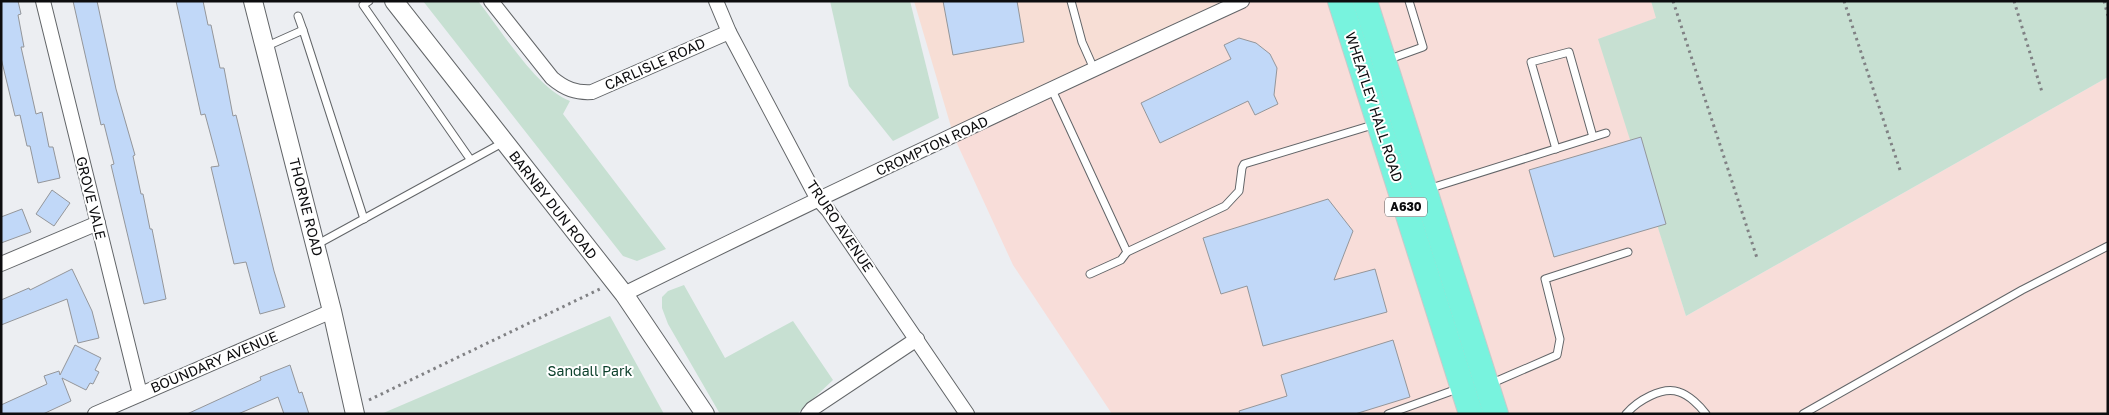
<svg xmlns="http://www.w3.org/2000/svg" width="2109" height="415" font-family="'Golos Text',sans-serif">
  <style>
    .commercial { fill: #f7ded5 }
    .industrial { fill: #f8ddd9 }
    .green { fill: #c7e0d2 }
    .building { fill: #c1d8f8; stroke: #94969a }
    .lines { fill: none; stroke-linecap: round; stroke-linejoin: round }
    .service-casing { stroke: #626568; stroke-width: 9 }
    .minor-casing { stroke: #626568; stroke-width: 16 }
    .tertiary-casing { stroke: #626568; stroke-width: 20 }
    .trunk-casing { stroke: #cacaca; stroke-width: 26 }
    .path { stroke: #808184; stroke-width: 3; stroke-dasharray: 2.5 4; stroke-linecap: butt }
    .service { stroke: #fff; stroke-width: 7 }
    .minor { stroke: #fff; stroke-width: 14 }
    .tertiary { stroke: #fff; stroke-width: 18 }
    .trunk { stroke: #78f3de; stroke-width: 24 }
    .labels { text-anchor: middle; stroke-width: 4; stroke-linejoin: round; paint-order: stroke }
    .shield { fill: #fff; stroke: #565657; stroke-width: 1 }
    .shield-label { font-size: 12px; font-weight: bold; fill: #0d0d0f }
    .street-label { font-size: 14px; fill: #0d0d0f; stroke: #fff }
    .park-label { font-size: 14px; fill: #0a3f2a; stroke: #fff }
  </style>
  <rect width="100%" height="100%" fill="#eceef2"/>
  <polygon class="commercial" points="914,1 1235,1 954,137"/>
  <polygon class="industrial" points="1235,1 1651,1 1657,18 1599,39 1686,316 2108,77 2108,414 1112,414 1013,265 954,137"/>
  <g class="green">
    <path d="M423 1H478C501 30 537 89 570 101L563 114 666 249 637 261 623 256Z"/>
    <polygon points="830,1 910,1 939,118 893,141 849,86"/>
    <polygon points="1651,1 2108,1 2108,77 1686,316 1598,39 1656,18"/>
    <polygon points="684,285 725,358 793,321 833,380 797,414 720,414 668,324 662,308 662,297 668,291"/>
    <polygon points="610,316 664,414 381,414"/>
  </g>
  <g class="building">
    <polygon points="1,1 18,1 21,14 18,15 24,47 21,47 36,114 42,112 49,147 53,147 60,178 38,183 30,146 27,146 20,115 15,116 1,58"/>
    <polygon points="73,1 97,1 116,89 135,155 133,156 141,194 143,194 150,229 152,229 166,299 144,304 111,165 114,164 104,124 101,125"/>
    <polygon points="176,1 203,1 208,25 211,25 220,68 224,68 233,116 236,115 274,271 285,307 260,314 246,262 234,264 211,167 219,166 205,114 201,115"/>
    <polygon points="943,1 1017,1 1024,42 953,55"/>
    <polygon points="1239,38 1256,43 1270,54 1277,68 1274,95 1278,104 1255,115 1248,101 1160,143 1141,103 1231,59 1224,45"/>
    <polygon points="1641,137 1666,224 1554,257 1529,170"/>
    <polygon points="52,190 70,203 54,226 36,214"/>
    <polygon points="1328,199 1353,231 1334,280 1375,269 1387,312 1263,346 1247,286 1221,294 1203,238"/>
    <polygon points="22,209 31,232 1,243 1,217"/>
    <polygon points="72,269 92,311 99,338 78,343 67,299 1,325 1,300 29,288 30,290"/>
    <polygon points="1393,340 1410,397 1355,414 1240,414 1239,411 1287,396 1281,375"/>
    <polygon points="75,345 101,358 95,370 99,372 93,384 90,383 86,390 62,378 71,401 43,414 1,414 1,405 47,384 44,376 59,371 60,375"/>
    <polygon points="290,365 299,393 302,392 309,414 284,414 278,397 238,414 187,414 261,380 260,377"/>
  </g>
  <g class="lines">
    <defs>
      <g id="service">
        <polyline points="369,1 363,5 470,159"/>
        <polyline points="1071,1 1082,42 1094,69"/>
        <polyline points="298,16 303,30"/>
        <polyline points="265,47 303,30 364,219"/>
        <polyline points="1387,60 1423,47 1409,1"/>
        <polyline points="1052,90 1127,252 1121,260 1090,274"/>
        <polyline points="1556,149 1531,62 1569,52 1593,137"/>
        <polyline points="1428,189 1606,133"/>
        <polyline points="316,245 504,142"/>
        <polyline points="1127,252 1225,206 1239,191 1242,168 1244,164 1376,124"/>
        <polyline points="1490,384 1557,355 1560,339 1545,279 1628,252"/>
        <polyline points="1388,414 1460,388"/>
        <path d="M1626 414C1637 401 1662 386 1679 392 1689 395 1700 406 1706 414"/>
        <polyline points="1803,414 2022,290 2108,246"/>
      </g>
      <g id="minor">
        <polyline points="43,1 140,394"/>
        <path d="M491 1 552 78C565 89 576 93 592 92L729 32"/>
        <polyline points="716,1 729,32 817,198 828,210 967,414"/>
        <polyline points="1,264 98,223"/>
        <path d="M624 294C828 193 1035 96 1242 1"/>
        <polyline points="95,414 332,311"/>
        <polyline points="808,414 812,409 917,339"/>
      </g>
      <g id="tertiary">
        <polyline points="253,1 332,311 355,414"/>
        <polyline points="394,1 624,294 705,414"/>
      </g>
      <g id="trunk">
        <polyline points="1340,1 1471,414"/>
        <polyline points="1365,1 1496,414"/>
      </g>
    </defs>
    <use href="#service" class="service-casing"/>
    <use href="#minor" class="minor-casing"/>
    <use href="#tertiary" class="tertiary-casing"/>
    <use href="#trunk" class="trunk-casing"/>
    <g class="path">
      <polyline points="1673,1 1757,258"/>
      <polyline points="1844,1 1901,173"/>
      <polyline points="2014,1 2042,92"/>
      <polyline points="2104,1 2108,16"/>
      <polyline points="369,400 600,289"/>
    </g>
    <use href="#service" class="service"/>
    <use href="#minor" class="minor"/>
    <use href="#tertiary" class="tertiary"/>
    <use href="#trunk" class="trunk"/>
  </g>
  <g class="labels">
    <rect class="shield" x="1385" y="197.5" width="42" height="19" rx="4"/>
    <g class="shield-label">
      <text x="1406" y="211">A630</text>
    </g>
    <g class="street-label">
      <text transform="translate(655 64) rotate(-24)" y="5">CARLISLE ROAD</text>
      <text transform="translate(1374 107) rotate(72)" y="5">WHEATLEY HALL ROAD</text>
      <text transform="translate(932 146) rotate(-25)" y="5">CROMPTON ROAD</text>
      <text transform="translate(91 198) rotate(76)" y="5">GROVE VALE</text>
      <text transform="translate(553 205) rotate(52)" y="5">BARNBY DUN ROAD</text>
      <text transform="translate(306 207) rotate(76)" y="5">THORNE ROAD</text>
      <text transform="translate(840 226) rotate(56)" y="5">TRURO AVENUE</text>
      <text transform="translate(214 362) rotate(-23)" y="5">BOUNDARY AVENUE</text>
    </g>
    <g class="park-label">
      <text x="590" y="376">Sandall Park</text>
    </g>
  </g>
  <rect width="2109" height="415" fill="none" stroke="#0d0d0f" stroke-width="5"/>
</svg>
